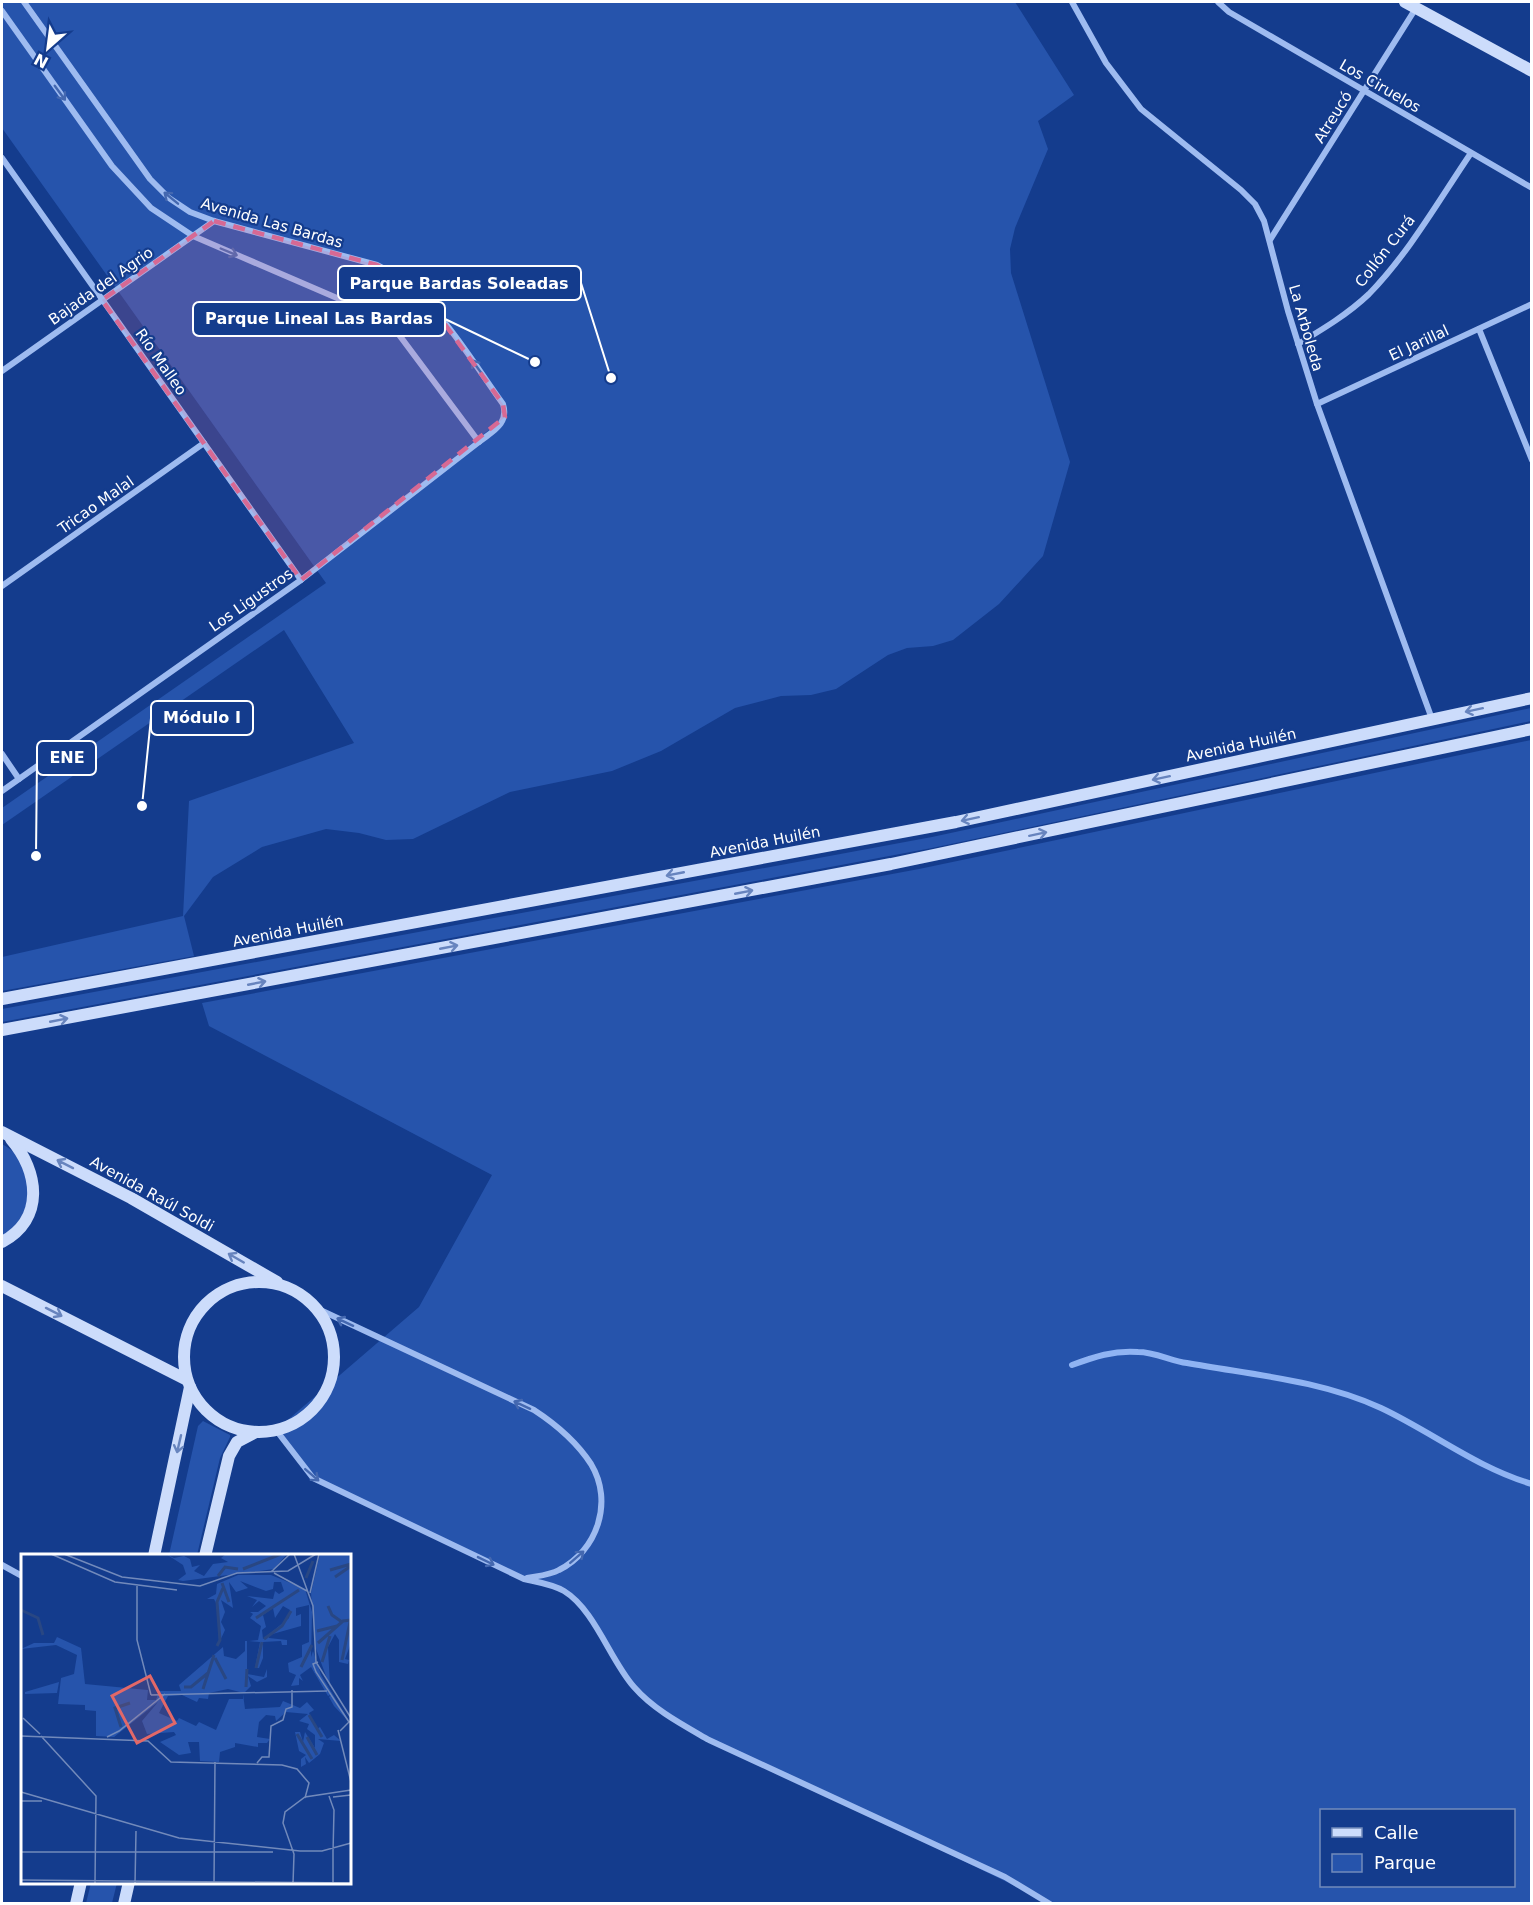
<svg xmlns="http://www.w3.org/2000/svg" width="1533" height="1905" font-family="'DejaVu Sans',sans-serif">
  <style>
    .green { fill: #2654ac; fill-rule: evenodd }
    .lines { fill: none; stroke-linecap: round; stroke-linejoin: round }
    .stream { stroke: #90b4f3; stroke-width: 6 }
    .minor { stroke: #9ebbf0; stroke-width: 6 }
    .secondary { stroke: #ccdcfb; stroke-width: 12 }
    .oneway { stroke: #4468b0 }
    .oneway2 { stroke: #6784be }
    .marked { fill: #d76994; fill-opacity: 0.2; stroke: #d76994; stroke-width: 4.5; stroke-dasharray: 12 8; stroke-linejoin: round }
    .labels { text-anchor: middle; stroke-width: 4.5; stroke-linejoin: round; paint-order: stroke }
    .street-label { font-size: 15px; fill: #fff; stroke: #143c8d }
    .inset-river { fill: none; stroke: #294783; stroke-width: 3 }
    .inset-road { fill: none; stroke: #728abb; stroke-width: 1.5 }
    .view { fill: #e26868; fill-opacity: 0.15; stroke: #e26868; stroke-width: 3 }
    .inset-edge { fill: none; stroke: #fff; stroke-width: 3 }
    .leader { fill: none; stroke: #fff; stroke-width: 2 }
    .callout-dot { fill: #fff; stroke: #143c8d; stroke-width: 2 }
    .callout { fill: #143c8d; stroke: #fff; stroke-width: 2 }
    .callout-label { font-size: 16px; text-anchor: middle; font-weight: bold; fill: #fff }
  </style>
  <rect width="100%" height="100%" fill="#143c8d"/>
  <g class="green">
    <polygon points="2,2 1015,2 1074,95 1038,121 1048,149 1015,228 1010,249 1011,273 1070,462 1043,556 999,604 953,640 933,646 907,648 888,655 836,689 811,695 781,696 735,708 661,751 612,771 510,792 413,839 386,840 359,833 326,829 262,847 213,877 184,916 194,956 2,991 2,957 183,916 189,801 354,743 284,630 2,825 2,808 326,583 2,128"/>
    <polygon points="1531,708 1531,721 932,848 2,1022 2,1009 932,837"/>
    <path d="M1531 740V1903H1050L683 1725 636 1689 590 1620 565 1592 524 1579 313 1478 276 1430 419 1307 492 1175 209 1026 202 1003 919 869ZM1322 1810H1514V1886H1322Z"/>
    <path d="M2 1144C30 1158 36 1195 19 1221 15 1227 7 1232 2 1237Z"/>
    <polygon points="203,1421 230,1435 230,1437 220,1458 197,1555 169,1555 198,1426"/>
    <polygon points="91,1883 117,1883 112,1903 86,1903"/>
  </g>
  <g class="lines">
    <path class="stream" d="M1072 1365C1094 1357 1114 1350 1138 1352 1155 1352 1171 1361 1187 1363 1253 1375 1320 1380 1381 1408 1432 1432 1477 1468 1532 1484"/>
    <g class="minor">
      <polyline points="1072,2 1106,63 1141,109 1241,190 1255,204 1264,221 1288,311 1317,404 1432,719"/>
      <polyline points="1218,2 1229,12 1532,188"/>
      <polyline points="2,11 112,166 151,208 193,236 388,320 479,442"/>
      <polyline points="2,158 301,580"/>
      <polyline points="1270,240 1416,8"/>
      <polyline points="1479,329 1532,460"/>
      <path d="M1298 344C1323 329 1348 314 1369 294 1409 253 1439 200 1471 153"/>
      <polyline points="2,371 214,221"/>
      <polyline points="1317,404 1532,304"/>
      <polyline points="2,586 204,443"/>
      <polyline points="2,754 19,779"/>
      <path d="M2 791 301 580 479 442C493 431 509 424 503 404 466 353 435 294 377 265L214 221 190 212 169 198 150 179 24 2"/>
      <path d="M316 1308 534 1410C557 1425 576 1441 591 1464 614 1502 597 1551 559 1570 550 1575 537 1576 527 1578"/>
      <path d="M276 1430 313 1478 524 1579C537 1582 552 1584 564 1591 595 1610 610 1660 634 1687 654 1710 683 1725 709 1740L1005 1877 1050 1904"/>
      <polyline points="2,1565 22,1576"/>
    </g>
    <g class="secondary">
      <polyline points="1405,2 1532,71"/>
      <polyline points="2,999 956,822 1532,698"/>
      <polyline points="2,1030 891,864 1532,729"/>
      <polyline points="2,1132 131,1198 277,1282"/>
      <path d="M2 1242C45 1219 39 1172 11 1139"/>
      <circle cx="259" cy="1357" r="75"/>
      <polyline points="2,1286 187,1380"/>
      <polyline points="154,1556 190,1387"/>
      <polyline points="205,1556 229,1456 237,1442 256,1432"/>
      <polyline points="76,1904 81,1882"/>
      <polyline points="124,1904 129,1882"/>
    </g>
  </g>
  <defs><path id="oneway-shaft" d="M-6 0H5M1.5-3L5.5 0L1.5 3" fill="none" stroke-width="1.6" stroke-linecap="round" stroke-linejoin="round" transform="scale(1.5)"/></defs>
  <g class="oneway">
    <use href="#oneway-shaft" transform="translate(60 93) rotate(54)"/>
    <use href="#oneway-shaft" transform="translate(171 198) rotate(-141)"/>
    <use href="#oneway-shaft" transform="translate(229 252) rotate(23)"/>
    <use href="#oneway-shaft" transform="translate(477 367) rotate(-126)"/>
    <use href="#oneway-shaft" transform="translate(345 1322) rotate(-155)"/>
    <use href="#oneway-shaft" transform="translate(522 1405) rotate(-155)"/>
    <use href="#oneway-shaft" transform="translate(312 1475) rotate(41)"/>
    <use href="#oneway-shaft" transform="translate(577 1557) rotate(-41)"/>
    <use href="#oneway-shaft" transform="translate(486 1561) rotate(26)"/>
  </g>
  <g class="oneway2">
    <use href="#oneway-shaft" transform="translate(1474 710) rotate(168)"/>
    <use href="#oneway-shaft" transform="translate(1161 778) rotate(168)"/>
    <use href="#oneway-shaft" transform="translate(970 819) rotate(168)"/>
    <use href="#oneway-shaft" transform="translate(1038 834) rotate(-12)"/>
    <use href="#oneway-shaft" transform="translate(675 874) rotate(169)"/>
    <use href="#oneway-shaft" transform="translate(744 892) rotate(-11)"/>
    <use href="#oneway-shaft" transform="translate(449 947) rotate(-11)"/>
    <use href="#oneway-shaft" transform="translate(257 983) rotate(-11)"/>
    <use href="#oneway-shaft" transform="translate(59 1020) rotate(-11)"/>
    <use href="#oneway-shaft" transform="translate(65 1164) rotate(-153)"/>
    <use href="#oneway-shaft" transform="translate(236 1258) rotate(-150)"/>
    <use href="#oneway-shaft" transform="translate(54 1312) rotate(27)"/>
    <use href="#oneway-shaft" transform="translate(179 1444) rotate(103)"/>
  </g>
  <path class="marked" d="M214 221 377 265 398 276 436 312 503 404 505 417 301 580 102 300Z"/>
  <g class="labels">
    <g class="street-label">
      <text transform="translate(1380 86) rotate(30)" y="5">Los Ciruelos</text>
      <text transform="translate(1333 117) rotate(-58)" y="5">Atreucó</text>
      <text transform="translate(272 223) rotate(16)" y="5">Avenida Las Bardas</text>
      <text transform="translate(1385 251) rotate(-52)" y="5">Collón Curá</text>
      <text transform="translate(101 286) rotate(-35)" y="5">Bajada del Agrio</text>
      <text transform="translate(1306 328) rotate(74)" y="5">La Arboleda</text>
      <text transform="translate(1419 343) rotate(-25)" y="5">El Jarillal</text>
      <text transform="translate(161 362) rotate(55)" y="5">Río Malleo</text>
      <text transform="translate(96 505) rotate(-35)" y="5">Tricao Malal</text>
      <text transform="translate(251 600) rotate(-35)" y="5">Los Ligustros</text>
      <text transform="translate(1241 745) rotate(-12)" y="5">Avenida Huilén</text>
      <text transform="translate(765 842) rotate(-11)" y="5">Avenida Huilén</text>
      <text transform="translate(288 931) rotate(-11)" y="5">Avenida Huilén</text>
      <text transform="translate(152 1194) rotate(29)" y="5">Avenida Raúl Soldi</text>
    </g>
  </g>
  <g transform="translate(21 1554)">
    <rect width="330" height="330" fill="#143c8d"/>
    <path d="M145 0 153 4 163 2 169 5 171 13 179 11 173 17 183 22 192 10 207 8 200 4 205 0H266L253 15 162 27 157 26 165 20 162 11ZM299 0H330V89L324 105 328 106 327 110 318 108V86L314 80 307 93 309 133 294 92 290 39ZM217 21H250L284 35 291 58 290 103 292 97 300 121 330 170 313 152 308 143 311 140 307 142 290 113 279 121 282 127 278 124V131L270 132 275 121 268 118 267 109 281 103V91L288 88V51L275 54V62L280 60V72L248 81V84L266 86V91H261L260 87 242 88V104L238 114H234L239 88 228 87 237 86 240 72 229 64 232 60 229 58H237L245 52 238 47 231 53 236 46 226 42 252 45 254 37 258 40 263 37 260 28H253L252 35 245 37 219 27 227 34 215 38 208 28 212 54 200 46 204 58 200 68 204 76 198 89 196 51 193 45H186L195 40 196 30ZM262 52 269 56 268 64 242 85 241 76 245 73 242 61 252 54 254 64ZM36 83 60 94 64 130 127 136 126 146H135L138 137H160L158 131 202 93 203 102 215 105 224 97V87H226V120L243 123 246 115V123L236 128 227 122 230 132 223 139 207 135 188 139 187 145 178 144 176 148 161 141 147 142 138 159 156 167 158 164 175 172 178 168 195 176 208 145H222V140L224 155 259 153 262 147 279 154 286 148 293 156 288 159 296 175 299 173 306 185 313 181 320 187 297 185 303 189 299 200 288 209 284 203 285 210 280 213V205L285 201 278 197 274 178H279L282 188 284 178 294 194V181L286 175 288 170 278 167 287 160 265 158 255 167 254 162 245 161 238 168 236 183 249 185 246 189H237V193L214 189V193L199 198 198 208 179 207 178 188H167L170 199 158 201 139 188 155 181 153 178 126 180 121 167 137 148 93 183 75 182V157L64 156V151L37 150 40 124 53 120 56 101 35 91 0 95 13 89H33ZM38 128 36 139 4 140V138Z" fill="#2654ac" fill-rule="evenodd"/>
    <path class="inset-river" d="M222 15 260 0M309 16 330 10M197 22 204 13 217 15M314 23 330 12M285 24 292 7M201 29 208 48M307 52 311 61 321 68M0 56 17 64 22 81M235 64 278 36M296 77 316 72M243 85 261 72 270 57M297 89 322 67 330 66M196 92 199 86 196 48 202 34M194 104 205 125M321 106 329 68M301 108 309 82M280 113 291 91M235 114 241 88M163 133H170L187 119M225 133 226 115M182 135 193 101M288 161 301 183M100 173 94 154 109 149M276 180 291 205M286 183 296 201"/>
    <path class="inset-road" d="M30 0 94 28 156 36M43 0 101 23 179 32 216 19 267 17 295 0M273 0 292 52 295 108 330 164M250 18 269 0M253 19 286 37M116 32V86L130 141M289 39 298 0M297 108 292 110 295 118 328 168 319 177M130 141 306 137M2 164 19 180M317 176 330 228M0 182 127 187 150 208 261 211 276 215 288 229 284 244M20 182 75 242 74 329M86 183 98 177 144 140M236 209 241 203H248L250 172 262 166 265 155 271 153V136M0 238 158 284 279 297H301L330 289M308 242 313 256 312 299M312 243 330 241M0 247H21M0 298H252M0 326 330 329M114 330 115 277M193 330 194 208M272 330 273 300 262 269 264 258 284 243 330 236M312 330V296"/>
    <path class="view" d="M129 122 154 169 116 189 91 142Z"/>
    <rect width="330" height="330" class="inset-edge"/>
  </g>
  <path class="leader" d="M611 378L581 283M535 362L445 319M142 806L151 718M36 856L37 758"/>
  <g class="callout-dot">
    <circle cx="611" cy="378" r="6"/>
    <circle cx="535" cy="362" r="6"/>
    <circle cx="142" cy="806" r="6"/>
    <circle cx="36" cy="856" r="6"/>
  </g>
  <g class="callout">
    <rect x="338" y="266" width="243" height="34" rx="6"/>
    <rect x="193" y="302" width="252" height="34" rx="6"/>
    <rect x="151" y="701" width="102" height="34" rx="6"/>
    <rect x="37" y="741" width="59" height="34" rx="6"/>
  </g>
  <g class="callout-label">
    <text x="459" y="289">Parque Bardas Soleadas</text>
    <text x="319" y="324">Parque Lineal Las Bardas</text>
    <text x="202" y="723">Módulo I</text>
    <text x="67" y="763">ENE</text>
  </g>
  <rect width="1533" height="1905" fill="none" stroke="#ffffff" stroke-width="6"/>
  <rect x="1320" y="1809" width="195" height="78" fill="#143c8d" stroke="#728abb" stroke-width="1.5"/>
  <rect x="1332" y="1828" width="30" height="9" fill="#ccdcfb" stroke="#728abb" stroke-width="1.5"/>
  <text x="1374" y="1839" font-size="18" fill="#ffffff">Calle</text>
  <rect x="1332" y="1854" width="30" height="18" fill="#2654ac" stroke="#728abb" stroke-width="1.5"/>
  <text x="1374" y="1869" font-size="18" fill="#ffffff">Parque</text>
  <g transform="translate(48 48) rotate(208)" stroke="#143c8d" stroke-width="4.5" paint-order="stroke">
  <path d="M0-4.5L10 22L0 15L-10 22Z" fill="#ffffff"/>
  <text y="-9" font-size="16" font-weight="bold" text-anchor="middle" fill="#ffffff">N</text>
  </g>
</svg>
